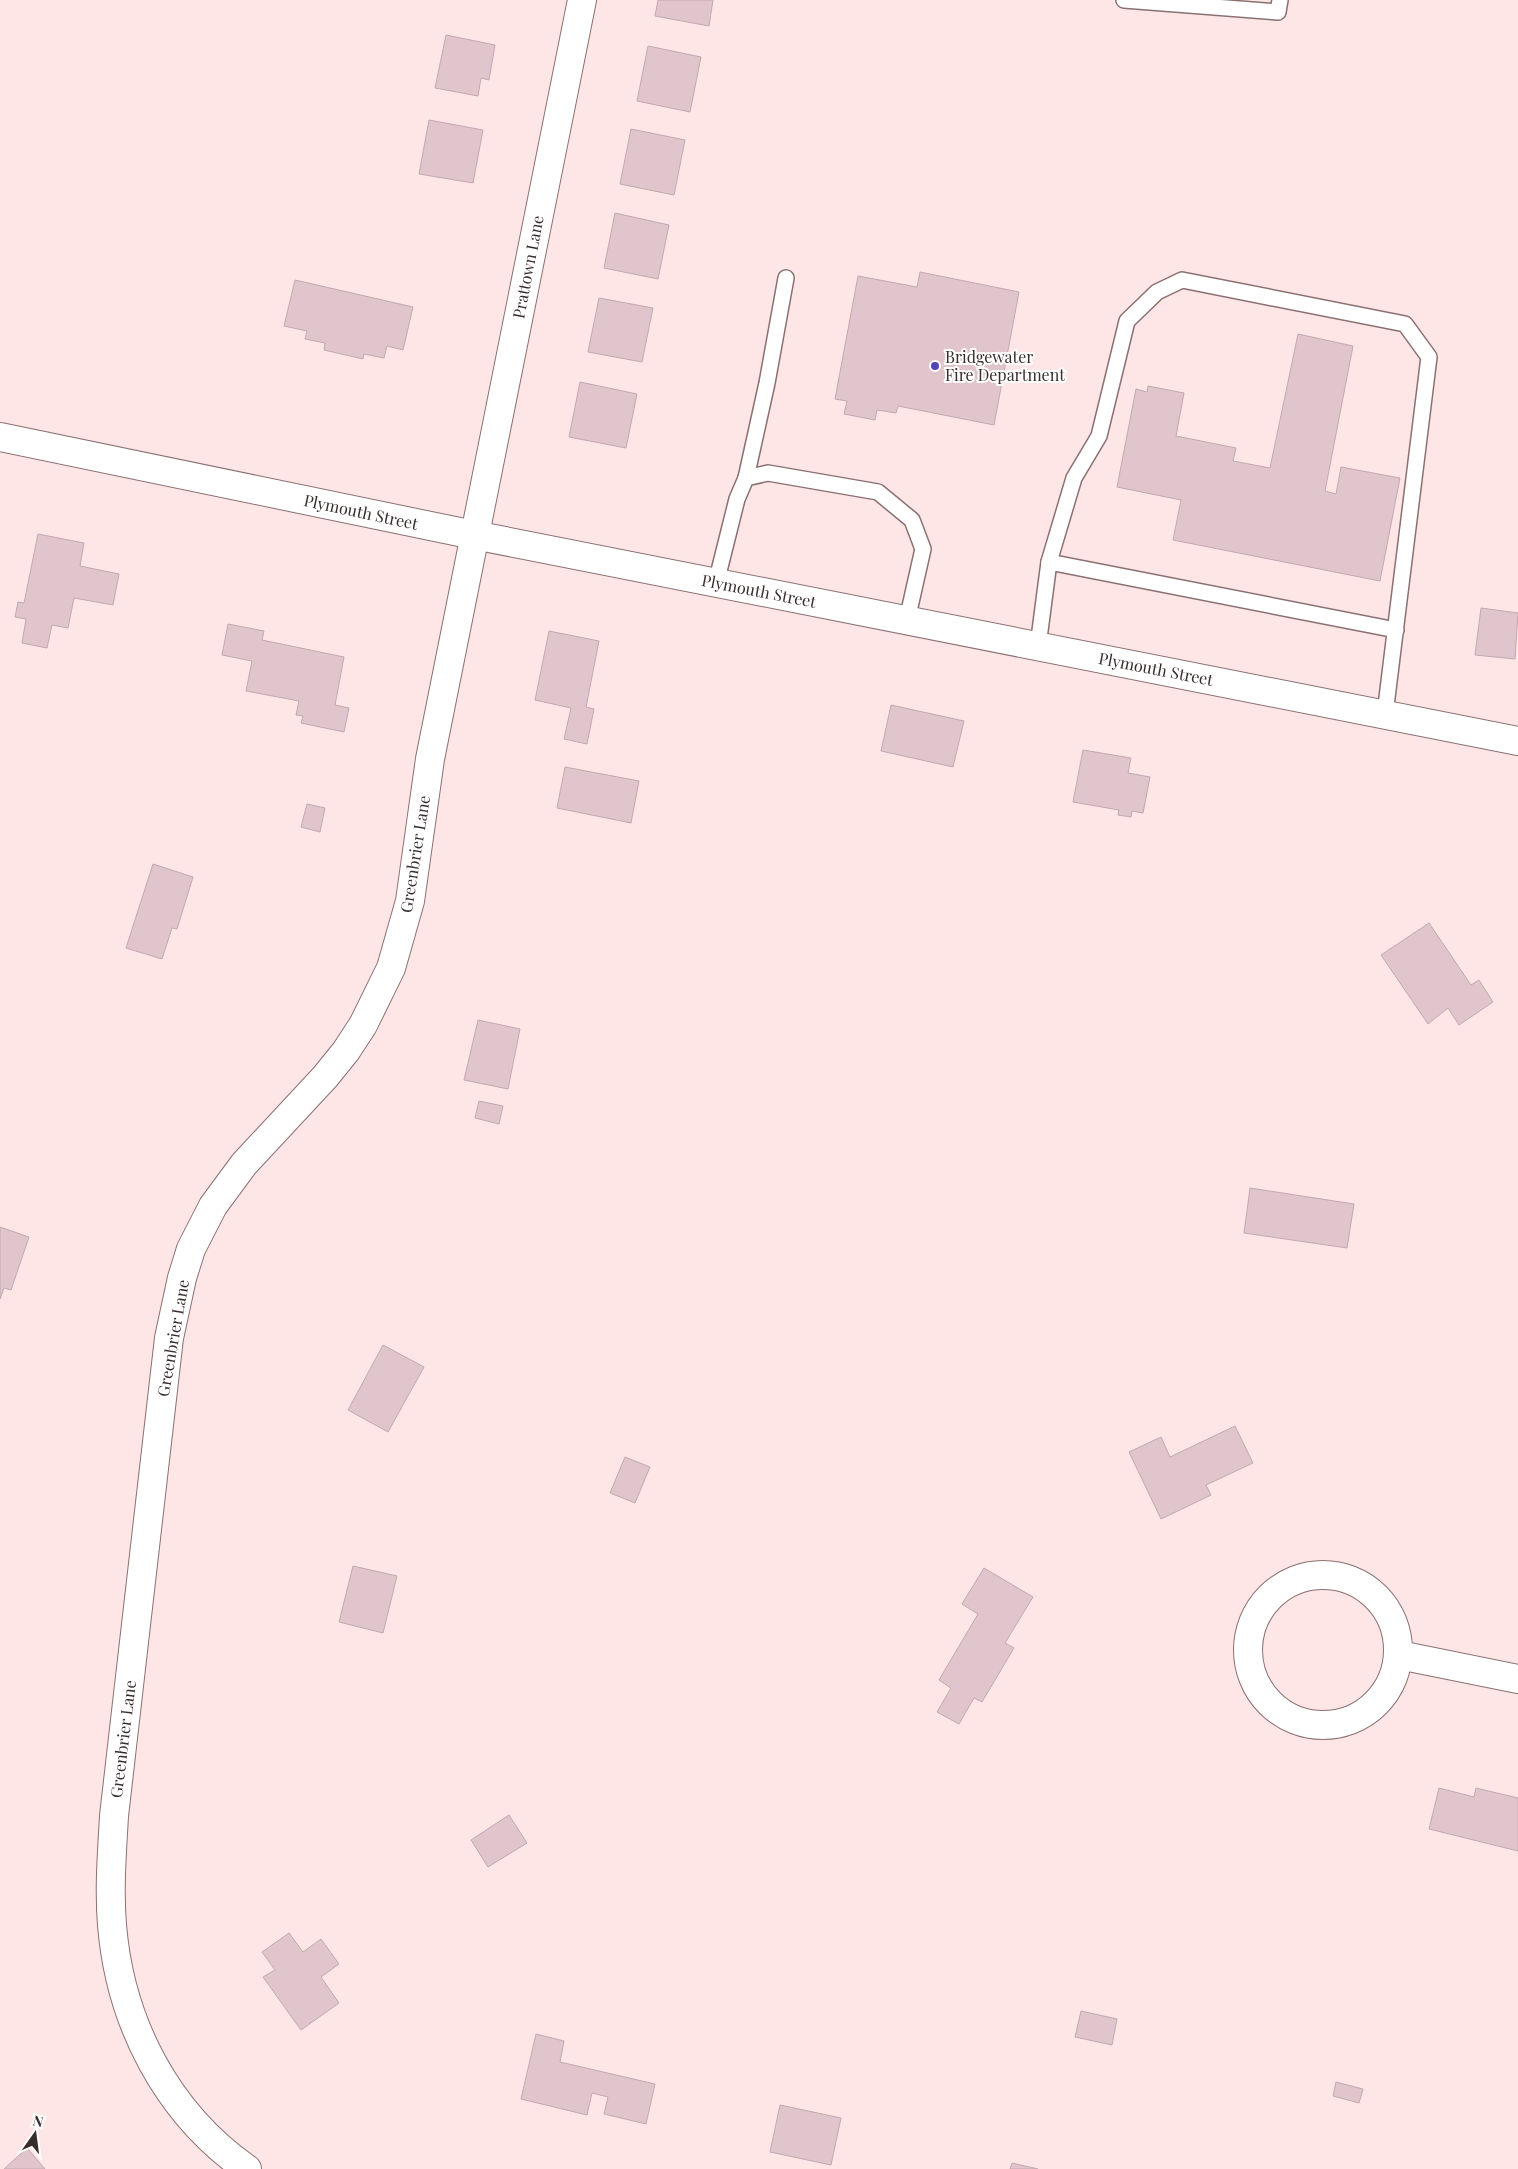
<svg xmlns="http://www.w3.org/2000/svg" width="1518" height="2169" font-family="'Playfair Display',serif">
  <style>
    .building { fill: #e1c5cd; stroke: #c3a8b0 }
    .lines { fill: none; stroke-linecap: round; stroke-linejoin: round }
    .service-casing { stroke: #8b7071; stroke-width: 18 }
    .minor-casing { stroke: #8b7071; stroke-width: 30 }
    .secondary-casing { stroke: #8b7071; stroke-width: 30 }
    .service { stroke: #fff; stroke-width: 15 }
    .minor { stroke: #fff; stroke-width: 28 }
    .secondary { stroke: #fff; stroke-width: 28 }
    .poi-dot { fill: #5642ba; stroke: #fff; stroke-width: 2 }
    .labels { text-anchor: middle; stroke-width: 4; stroke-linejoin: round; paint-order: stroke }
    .street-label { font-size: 16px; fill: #382c2c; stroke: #fff }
    .poi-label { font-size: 16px; fill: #382c2c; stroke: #fff; text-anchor: start }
  </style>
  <rect width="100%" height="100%" fill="#fee6e6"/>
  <g class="building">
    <polygon points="658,0 713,0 709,26 655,16"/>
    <polygon points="446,35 495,45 489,80 481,78 478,96 435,88"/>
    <polygon points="648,46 701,57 690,112 637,101"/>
    <polygon points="429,120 483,130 473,183 419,174"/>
    <polygon points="631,129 685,140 674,195 620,184"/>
    <polygon points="615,213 669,225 658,279 604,268"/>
    <polygon points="920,272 1019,292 994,425 898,406 896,413 877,410 875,420 844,414 847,401 835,399 858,276 917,287"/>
    <polygon points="295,280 413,307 403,350 387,346 384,358 364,354 363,359 324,350 325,343 305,339 307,331 284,326"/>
    <polygon points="599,298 653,308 642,362 588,352"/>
    <polygon points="1298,334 1353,346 1325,491 1336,494 1341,467 1400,478 1380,581 1173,540 1181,500 1117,487 1136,389 1147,392 1148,386 1184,393 1176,436 1236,448 1233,461 1270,468"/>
    <polygon points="580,382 637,394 626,448 569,437"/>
    <polygon points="38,534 84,543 80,566 119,574 113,605 74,598 68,628 52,625 47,648 22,643 26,619 15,617 18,602 24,603"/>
    <polygon points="1481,608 1518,613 1515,659 1475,655"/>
    <polygon points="228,624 264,631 262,640 344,657 335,705 349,708 344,732 301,723 303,716 296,715 299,701 246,691 252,661 222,655"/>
    <polygon points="549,631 599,641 586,707 594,709 587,744 564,739 571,708 535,700"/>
    <polygon points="891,705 964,721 953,767 881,751"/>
    <polygon points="1083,750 1131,758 1128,773 1150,777 1143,813 1132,811 1131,817 1118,815 1119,810 1073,802"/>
    <polygon points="565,767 639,781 631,823 557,808"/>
    <polygon points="307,804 325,808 320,832 301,827"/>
    <polygon points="153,864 193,877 177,929 172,928 162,959 126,948"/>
    <polygon points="1429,923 1471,985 1479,980 1493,1002 1459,1025 1448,1008 1428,1024 1381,955"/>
    <polygon points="478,1020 520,1029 508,1089 464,1080"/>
    <polygon points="479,1101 503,1106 499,1124 475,1118"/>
    <polygon points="1250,1188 1354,1204 1347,1248 1244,1233"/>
    <polygon points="0,1227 29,1237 11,1290 4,1288 0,1299"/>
    <polygon points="383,1345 424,1367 388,1432 348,1410"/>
    <polygon points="1235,1426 1253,1463 1206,1485 1211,1495 1161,1519 1129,1452 1161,1437 1170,1457"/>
    <polygon points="625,1457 650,1467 635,1503 610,1493"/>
    <polygon points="353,1566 397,1576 383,1633 339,1622"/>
    <polygon points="984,1568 1033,1597 1005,1643 1014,1648 982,1702 974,1698 959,1724 937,1712 951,1688 939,1680 978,1614 962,1604"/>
    <polygon points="1439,1788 1474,1797 1476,1788 1518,1798 1518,1851 1429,1829"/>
    <polygon points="509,1815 527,1843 488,1867 471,1840"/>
    <polygon points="289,1933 303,1952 321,1939 339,1964 321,1977 339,2003 301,2030 263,1977 275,1970 262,1952"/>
    <polygon points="1081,2011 1117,2019 1112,2045 1075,2037"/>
    <polygon points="536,2034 564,2041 560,2062 655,2084 646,2124 604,2114 608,2097 592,2093 587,2115 521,2099"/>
    <polygon points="1336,2082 1363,2089 1359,2103 1333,2096"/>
    <polygon points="780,2105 841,2118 831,2165 770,2152"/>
    <polygon points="27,2148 45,2169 4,2169"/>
    <polygon points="1012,2163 1038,2169 1010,2169"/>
  </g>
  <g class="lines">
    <defs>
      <g id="service">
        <polyline points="1124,0 1278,12 1280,0"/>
        <polyline points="746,478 767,383 786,278"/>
        <polyline points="1049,562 1396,630"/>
        <polyline points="716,583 737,499 746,478 768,473 878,492 912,520 923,549 907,620"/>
        <polyline points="1038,646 1049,562 1074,478 1099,436 1127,321 1157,292 1182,280 1405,324 1429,357 1385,714"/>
      </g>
      <g id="minor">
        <circle cx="1323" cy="1650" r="75"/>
        <polyline points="1399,1655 1518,1679"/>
        <path d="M247 2169C167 2113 120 2023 112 1925 109 1889 112 1852 114 1816L169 1338 182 1278 191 1249 213 1206 244 1164 325 1077 346 1051 363 1025 391 968 410 901 430 759 582 0"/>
      </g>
      <polyline id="secondary" points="0,437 474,535 1518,741"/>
    </defs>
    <use href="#service" class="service-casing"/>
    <use href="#minor" class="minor-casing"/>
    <use href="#secondary" class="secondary-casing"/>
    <use href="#service" class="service"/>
    <use href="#minor" class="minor"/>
    <use href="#secondary" class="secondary"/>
  </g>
  <circle class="poi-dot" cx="935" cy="366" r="5"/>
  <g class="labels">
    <g class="street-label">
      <text transform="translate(528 267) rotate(-79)" y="6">Prattown Lane</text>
      <text transform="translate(361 512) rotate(12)" y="6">Plymouth Street</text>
      <text transform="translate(759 591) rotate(11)" y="6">Plymouth Street</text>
      <text transform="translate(1156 669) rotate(11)" y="6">Plymouth Street</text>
      <text transform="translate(415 854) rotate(-81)" y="6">Greenbrier Lane</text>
      <text transform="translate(173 1338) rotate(-80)" y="6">Greenbrier Lane</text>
      <text transform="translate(123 1739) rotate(-83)" y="6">Greenbrier Lane</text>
    </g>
    <g class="poi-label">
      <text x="945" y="363">Bridgewater<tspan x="945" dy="18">Fire Department</tspan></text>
    </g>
  </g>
  <g transform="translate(35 2134) rotate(14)" stroke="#ffffff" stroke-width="4" paint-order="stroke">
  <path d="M0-4L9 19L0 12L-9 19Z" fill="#382c2c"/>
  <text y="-8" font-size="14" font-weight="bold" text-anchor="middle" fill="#382c2c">N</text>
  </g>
</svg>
